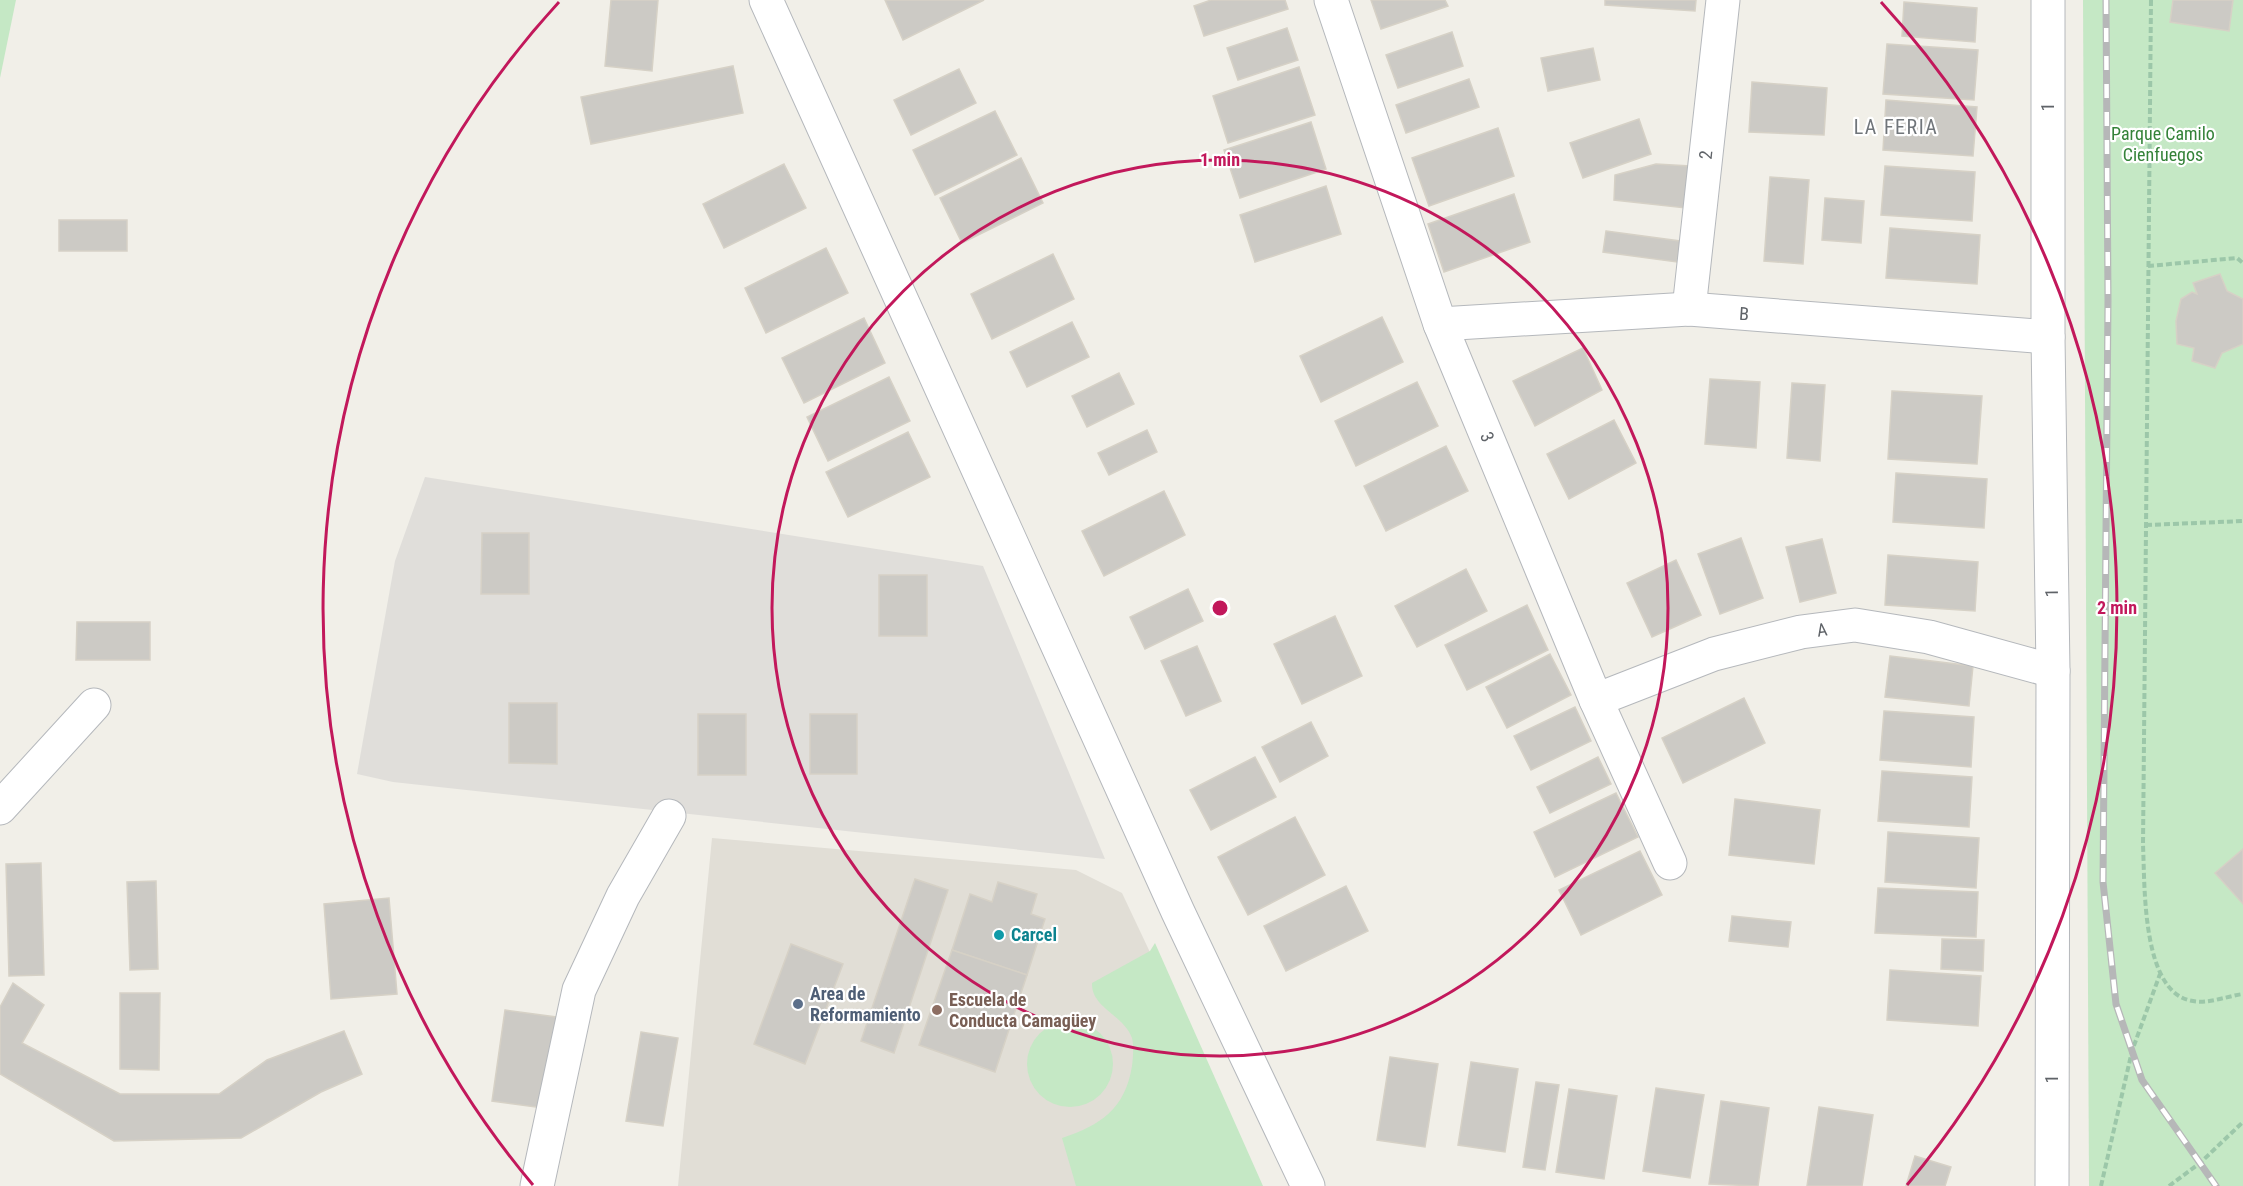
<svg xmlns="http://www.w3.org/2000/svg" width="2243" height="1186" font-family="'Roboto Condensed',sans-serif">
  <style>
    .industrial { fill: #e0deda }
    .education { fill: #e1ded6 }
    .green { fill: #c5e8c5 }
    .building { fill: #cccac5; stroke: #d6d1c6; stroke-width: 1.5 }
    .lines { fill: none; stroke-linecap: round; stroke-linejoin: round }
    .minor-casing { stroke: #b5b8bc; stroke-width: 35 }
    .path { stroke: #9cc7a9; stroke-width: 4; stroke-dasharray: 6 3; stroke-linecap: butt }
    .minor { stroke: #fff; stroke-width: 33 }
    .rail-casing { stroke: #b6b7b8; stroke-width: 7 }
    .rail { stroke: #fff; stroke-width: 4.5; stroke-dasharray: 14; stroke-linecap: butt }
    .ring { fill: none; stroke: #c2185b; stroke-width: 3 }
    .culture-dot { fill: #0f9aa8; stroke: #fff; stroke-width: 2 }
    .service-dot { fill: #5c6f8a; stroke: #fff; stroke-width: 2 }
    .education-dot { fill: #8d6e63; stroke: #fff; stroke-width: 2 }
    .labels { text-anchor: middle; stroke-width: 4.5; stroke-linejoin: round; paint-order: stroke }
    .street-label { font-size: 18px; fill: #5f6368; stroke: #fff }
    .park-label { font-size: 18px; fill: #348238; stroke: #fff }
    .culture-label { font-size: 18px; font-weight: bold; fill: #0d838f; stroke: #fff; text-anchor: start }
    .service-label { font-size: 18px; font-weight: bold; fill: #4e5e75; stroke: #fff; text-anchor: start }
    .education-label { font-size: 18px; font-weight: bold; fill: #785e54; stroke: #fff; text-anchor: start }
    .neighbourhood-label { font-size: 20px; letter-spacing: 1.5px; fill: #70757a; stroke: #fff }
    .centre { fill: #c2185b; stroke: #fff; stroke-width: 3 }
    .ring-label { font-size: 18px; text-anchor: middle; font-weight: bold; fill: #c2185b; stroke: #fff; stroke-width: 4.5; stroke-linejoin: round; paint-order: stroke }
  </style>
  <rect width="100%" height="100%" fill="#f1efe8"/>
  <polygon class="industrial" points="425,477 983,566 1105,859 393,782 357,774 395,561"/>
  <polygon class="education" points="712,838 1076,870 1122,893 1234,1130 1222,1186 678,1186"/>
  <g class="green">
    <polygon points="0,0 16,0 0,78"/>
    <polygon points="2083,0 2243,0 2243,1186 2089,1186"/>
    <path d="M1155 943 1263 1186H1076L1062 1138C1101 1125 1125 1109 1132 1066 1133 1058 1134 1046 1132 1038 1124 1015 1091 1008 1092 983L1150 951Z"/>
    <circle cx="1070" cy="1064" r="43"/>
  </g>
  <g class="building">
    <polygon points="611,0 658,0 652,71 605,66"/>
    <polygon points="885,0 984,0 903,40"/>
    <polygon points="1211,0 1285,0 1288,9 1204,36 1194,6"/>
    <polygon points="1371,0 1445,0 1448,6 1381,29"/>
    <polygon points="1605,0 1696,0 1695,11 1605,5"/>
    <polygon points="2173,0 2233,0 2229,31 2170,22"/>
    <polygon points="1904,2 1977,8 1975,42 1902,36"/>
    <polygon points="1287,28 1298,60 1238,80 1227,48"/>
    <polygon points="1452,32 1463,66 1398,88 1386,55"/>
    <polygon points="1887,44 1978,50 1974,100 1883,94"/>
    <polygon points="1593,48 1600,80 1548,91 1541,58"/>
    <polygon points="733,66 743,113 591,144 581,97"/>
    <polygon points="1299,67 1315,115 1228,143 1213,96"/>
    <polygon points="959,69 976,103 911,135 894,100"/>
    <polygon points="1469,79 1479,107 1406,133 1396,105"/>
    <polygon points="1752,82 1827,88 1824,135 1749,132"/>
    <polygon points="1886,100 1977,107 1973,156 1883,150"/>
    <polygon points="995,111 1017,155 935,195 913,150"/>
    <polygon points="1639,119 1651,154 1583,178 1570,143"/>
    <polygon points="1311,122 1326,169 1240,198 1224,150"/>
    <polygon points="1498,128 1514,176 1429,206 1412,158"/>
    <polygon points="1021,158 1043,203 962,243 940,198"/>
    <polygon points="784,164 806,208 724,248 703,204"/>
    <polygon points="1656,164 1690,166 1686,208 1614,200 1615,175"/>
    <polygon points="1885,166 1975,172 1972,221 1881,215"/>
    <polygon points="1770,177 1809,180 1803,264 1764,261"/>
    <polygon points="1326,186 1341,234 1255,262 1240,215"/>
    <polygon points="1514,194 1530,242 1444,272 1428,224"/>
    <polygon points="1825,198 1864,201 1861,243 1822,240"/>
    <rect x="59" y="220" width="68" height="31"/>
    <polygon points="1890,228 1980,235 1977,284 1886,278"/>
    <polygon points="1606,231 1680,241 1677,262 1603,252"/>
    <polygon points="826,248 848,293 766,333 745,288"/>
    <polygon points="1053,254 1074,299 992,339 971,294"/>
    <polygon points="2220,274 2227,291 2243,299 2243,344 2222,353 2215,368 2192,361 2194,348 2177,344 2176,321 2181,299 2192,292 2197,294 2193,283"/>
    <polygon points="1382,317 1403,362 1321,402 1300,356"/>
    <polygon points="864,318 885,363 804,403 782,358"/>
    <polygon points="1072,322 1089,357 1027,387 1010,352"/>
    <polygon points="1583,348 1602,390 1535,426 1513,381"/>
    <polygon points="1119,373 1134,404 1087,427 1072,396"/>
    <polygon points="889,377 910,421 828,461 807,417"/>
    <polygon points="1710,379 1760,382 1756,448 1705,444"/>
    <polygon points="1417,382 1438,426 1356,466 1335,421"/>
    <polygon points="1792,383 1825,385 1820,461 1787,458"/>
    <polygon points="1892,391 1982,396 1977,464 1888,459"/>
    <polygon points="1614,420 1636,463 1569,499 1547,454"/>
    <polygon points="1147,430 1157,452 1109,475 1098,453"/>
    <polygon points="908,432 930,477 848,517 826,472"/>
    <polygon points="1446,446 1468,491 1386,531 1364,486"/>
    <polygon points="1896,473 1987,479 1984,528 1893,522"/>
    <polygon points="1164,491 1185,535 1104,576 1082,531"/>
    <polygon points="482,533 529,533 529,594 481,594"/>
    <polygon points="1741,538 1763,598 1720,614 1698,554"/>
    <polygon points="1822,539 1836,593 1800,602 1786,547"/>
    <polygon points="1888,555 1978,562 1975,611 1885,605"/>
    <polygon points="1676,560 1701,615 1652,637 1627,583"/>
    <polygon points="1466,569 1487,611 1417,647 1395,606"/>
    <rect x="879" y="575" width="48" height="61"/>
    <polygon points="1188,589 1203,621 1145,649 1130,617"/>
    <polygon points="1527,605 1548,650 1467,690 1445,645"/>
    <polygon points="1335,616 1362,676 1302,704 1274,644"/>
    <polygon points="77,622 150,622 150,660 76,660"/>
    <polygon points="1197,646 1221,701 1186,716 1161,661"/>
    <polygon points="1550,654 1571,695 1507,728 1486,687"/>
    <polygon points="1890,656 1973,666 1969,706 1885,697"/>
    <polygon points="1744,698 1765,743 1683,783 1662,738"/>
    <polygon points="509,703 557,703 557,764 509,763"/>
    <polygon points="1575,707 1591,741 1531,770 1514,736"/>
    <polygon points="1884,711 1974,717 1971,767 1880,760"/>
    <rect x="698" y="714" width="48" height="61"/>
    <rect x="810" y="714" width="47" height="60"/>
    <polygon points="1311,722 1328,756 1280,782 1262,747"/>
    <polygon points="1255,757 1276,797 1211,830 1190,790"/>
    <polygon points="1598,757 1611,784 1550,813 1537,787"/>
    <polygon points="1882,771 1972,777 1969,827 1878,821"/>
    <polygon points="1616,793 1638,837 1555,877 1534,832"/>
    <polygon points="1735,799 1820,810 1814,864 1729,855"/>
    <polygon points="1295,817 1325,875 1248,915 1218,857"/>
    <polygon points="1888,832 1979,838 1976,888 1885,882"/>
    <polygon points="2243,849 2243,904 2215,873"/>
    <polygon points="1640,851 1662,895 1581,935 1559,890"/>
    <polygon points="41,863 44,975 9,976 6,864"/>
    <polygon points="915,879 948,890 894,1053 861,1041"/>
    <polygon points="156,881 158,969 130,970 127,882"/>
    <polygon points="998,882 1037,894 1031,914 1045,919 1027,975 952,950 970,894 992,902"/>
    <polygon points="1346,886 1368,931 1286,971 1264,926"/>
    <polygon points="1878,888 1978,892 1976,937 1875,933"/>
    <polygon points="389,898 397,994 331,999 324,904"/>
    <polygon points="1732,916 1791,922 1788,947 1729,941"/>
    <polygon points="1942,939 1984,940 1983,971 1941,969"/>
    <polygon points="791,944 843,964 805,1064 754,1044"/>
    <polygon points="952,950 1027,975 995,1072 919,1045"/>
    <polygon points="1890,970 1981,976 1978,1026 1887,1020"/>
    <polygon points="13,983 44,1005 22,1043 120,1094 219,1094 267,1060 344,1031 362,1074 321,1092 241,1138 114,1141 0,1074 0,1007"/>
    <polygon points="120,993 160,993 159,1070 120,1069"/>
    <polygon points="505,1010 556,1017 543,1108 492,1101"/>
    <polygon points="641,1032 678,1038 663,1126 626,1121"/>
    <polygon points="1390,1057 1438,1064 1425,1147 1377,1140"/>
    <polygon points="1471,1062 1518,1069 1505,1152 1458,1145"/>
    <polygon points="1536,1082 1559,1085 1545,1170 1523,1167"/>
    <polygon points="1656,1088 1704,1095 1690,1178 1643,1171"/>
    <polygon points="1569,1089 1617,1096 1604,1179 1556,1172"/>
    <polygon points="1721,1101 1769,1108 1758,1186 1709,1184"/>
    <polygon points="1819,1107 1873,1115 1862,1186 1807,1186"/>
    <polygon points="1915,1156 1951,1167 1945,1186 1906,1186"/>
  </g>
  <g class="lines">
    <defs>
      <g id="minor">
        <polyline points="766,0 1178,912 1308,1186"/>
        <polyline points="1331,0 1440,324 1596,700 1670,863"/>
        <polyline points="2048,0 2048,337 2053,671 2052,1186"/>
        <polyline points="1689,309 1723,0"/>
        <polyline points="1440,324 1689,309 2048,337"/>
        <polyline points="1596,700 1714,654 1801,632 1855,625 1929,637 2053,671"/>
        <polyline points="0,808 94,705"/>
        <polyline points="537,1186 579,990 623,896 669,816"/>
      </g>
    </defs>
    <use href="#minor" class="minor-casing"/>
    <g class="path">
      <path d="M2151 0 2143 845C2145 884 2141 994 2193 1001 2208 1004 2228 996 2243 994"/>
      <polyline points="2148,266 2237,258 2243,263"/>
      <polyline points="2146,525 2243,521"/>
      <polyline points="2101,1186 2132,1051 2160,974"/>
      <polyline points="2169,1186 2200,1163 2243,1122"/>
    </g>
    <use href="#minor" class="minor"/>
    <defs>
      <polyline id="rail" points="2106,0 2108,300 2103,882 2116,1004 2142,1080 2216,1186"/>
    </defs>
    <use href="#rail" class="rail-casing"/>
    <use href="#rail" class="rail"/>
  </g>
  <g class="ring">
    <circle cx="1220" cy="608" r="448"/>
    <path d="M533 1185A897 897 0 0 1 559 2M1881 2A897 897 0 0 1 1907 1185"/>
  </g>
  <circle class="culture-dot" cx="999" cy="935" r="6"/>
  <circle class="service-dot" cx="798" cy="1004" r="6"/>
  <circle class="education-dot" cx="937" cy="1010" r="6"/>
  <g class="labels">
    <g class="street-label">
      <text transform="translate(2048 107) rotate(-90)" y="6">1</text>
      <text transform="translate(1706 155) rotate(-84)" y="6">2</text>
      <text transform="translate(1744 314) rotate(4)" y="6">B</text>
      <text transform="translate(1487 437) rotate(67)" y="6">3</text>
      <text transform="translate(2052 593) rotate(-91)" y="6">1</text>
      <text transform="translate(1822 630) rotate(-8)" y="6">A</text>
      <text transform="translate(2052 1079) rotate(-90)" y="6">1</text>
    </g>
    <g class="park-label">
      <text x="2163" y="140">Parque Camilo<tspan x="2163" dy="21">Cienfuegos</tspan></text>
    </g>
    <g class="culture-label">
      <text x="1011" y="941">Carcel</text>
    </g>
    <g class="service-label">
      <text x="810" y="1000">Area de<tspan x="810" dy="21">Reformamiento</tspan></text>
    </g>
    <g class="education-label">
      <text x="949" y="1006">Escuela de<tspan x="949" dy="21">Conducta Camagüey</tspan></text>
    </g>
    <g class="neighbourhood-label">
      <text x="1896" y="134">LA FERIA</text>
    </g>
  </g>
  <circle cx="1220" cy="608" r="9" class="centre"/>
  <g class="ring-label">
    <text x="1220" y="166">1 min</text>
    <text x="2117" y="614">2 min</text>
  </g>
</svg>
